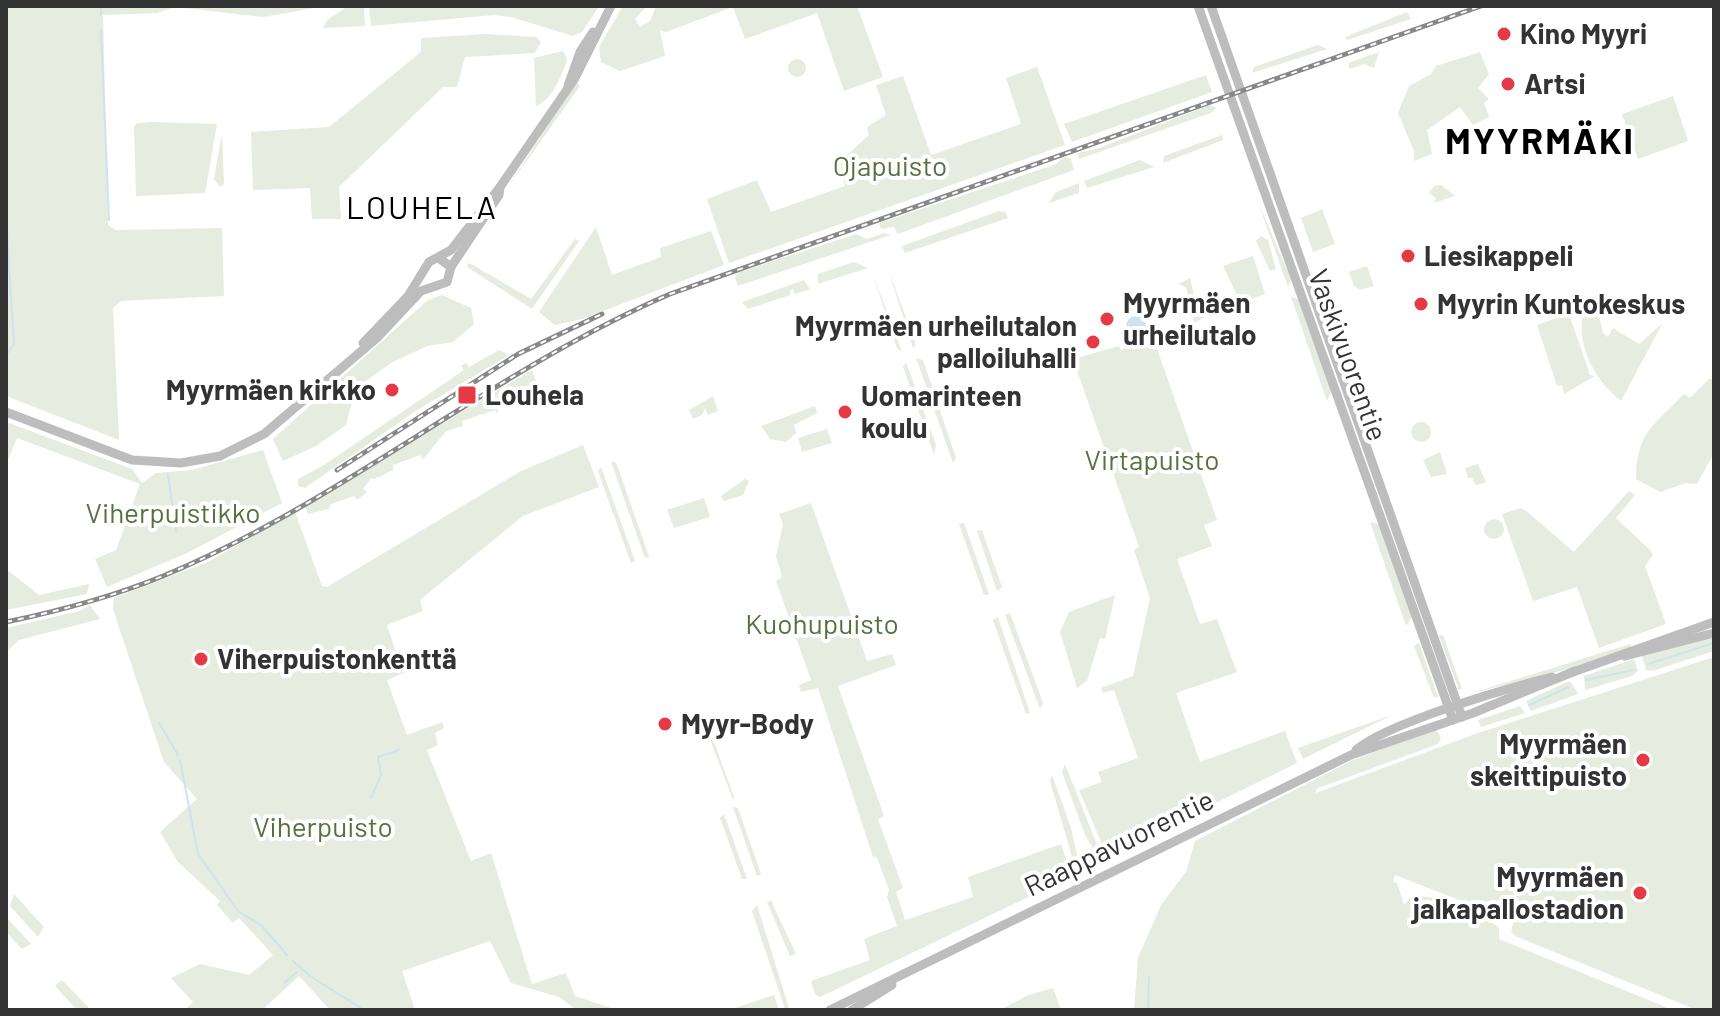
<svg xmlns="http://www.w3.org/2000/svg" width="1720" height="1016" font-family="Barlow,sans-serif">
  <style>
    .green { fill: #e6ecdf }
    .water { fill: #cfe2ee }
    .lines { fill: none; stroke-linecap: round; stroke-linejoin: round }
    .stream { stroke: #cfe2ee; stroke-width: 2 }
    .secondary { stroke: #bdbdbd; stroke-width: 9 }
    .rail-casing { stroke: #888; stroke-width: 5 }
    .rail { stroke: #fff; stroke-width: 2; stroke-dasharray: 6; stroke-linecap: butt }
    .poi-dot { fill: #e63946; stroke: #fff; stroke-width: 3 }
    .labels { text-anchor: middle; stroke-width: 8; stroke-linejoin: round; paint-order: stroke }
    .poi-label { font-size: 28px; font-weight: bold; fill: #333; stroke: #fff; text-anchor: start }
    .park-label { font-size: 28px; fill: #56703f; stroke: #fff }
    .street-label { font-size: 28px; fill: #333; stroke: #fff }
    .quarter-label { font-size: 32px; letter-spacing: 2px; fill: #000; stroke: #fff }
    .district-label { font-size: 36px; font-weight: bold; letter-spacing: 2px; fill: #000; stroke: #fff }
  </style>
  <rect width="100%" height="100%" fill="#fff"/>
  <g class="green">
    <polygon points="6,6 326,6 263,17 176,7 157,13 103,15 108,225 116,230 222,228 224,296 121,301 113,308 119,440 6,396"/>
    <polygon points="348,6 364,6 365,26 323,28 327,20"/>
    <polygon points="369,6 599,6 582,32 573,36 511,17 494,15 371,26"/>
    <polygon points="623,6 647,6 635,19 640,27 650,21 656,6 857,6 883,77 844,91 817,13 745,39 733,7 666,32 660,30 665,56 620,71 601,62 599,47"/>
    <polygon points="1407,12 1411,19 1347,40 1345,37"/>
    <polygon points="486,34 536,37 541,42 535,53 465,57 457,87 443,87 339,187 341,219 312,219 310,188 253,190 251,132 329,127 421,52 421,38"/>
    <polygon points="1318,45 1327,49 1252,73 1254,67"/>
    <path d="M563 51 567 59C563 74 551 101 536 106L534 58Z"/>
    <polygon points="1379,52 1374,68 1364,64 1350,69 1348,63"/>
    <polygon points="1480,52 1489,74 1478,88 1489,99 1484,103 1489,117 1473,125 1460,107 1427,130 1432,154 1414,161 1414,151 1398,113 1409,86 1431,74 1436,66"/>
    <circle cx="797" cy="68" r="9"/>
    <polygon points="1037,67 1065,145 729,263 707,199 757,180 771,212 845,186 838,163 869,135 867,127 886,115 876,85 903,76 931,155 1021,124 1006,78"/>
    <polygon points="1206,75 1212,92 1072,142 1064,124"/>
    <polygon points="577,81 580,86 508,187"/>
    <polygon points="1673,96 1688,141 1638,159 1622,114"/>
    <polygon points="1210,105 1216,108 1211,113 1079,159 1078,153 1096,149"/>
    <polygon points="151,122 217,124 205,193 136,196 134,127 137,123"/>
    <polygon points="222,133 224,184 220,187 214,179"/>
    <polygon points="1222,135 1223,140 1163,163 1164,156"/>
    <polygon points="1065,157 1071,159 1074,170 898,234 894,227 881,229 879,223 1054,165"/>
    <polygon points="1140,160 1154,167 1087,188 1084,181"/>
    <polygon points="1079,183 1079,193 1049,203 1056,192"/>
    <polygon points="1441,185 1454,195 1460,194 1434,203 1436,198 1429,193 1434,186"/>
    <polygon points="1258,202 1291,279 1288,287"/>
    <polygon points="1322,209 1335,244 1313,252 1301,218"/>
    <polygon points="999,211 1005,212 1008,218 905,253 902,246"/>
    <polygon points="596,227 612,275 661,257 660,248 711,231 724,265 582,319 555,325 539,312"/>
    <polygon points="884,233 891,235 738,286 735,278 737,273 856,234 867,239"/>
    <polygon points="1261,236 1268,240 1276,269 1270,271 1256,241"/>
    <polygon points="575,239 579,241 532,309 467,267 468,263 473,265 531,299"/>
    <polygon points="1253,256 1265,294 1237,304 1233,295 1236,293 1223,266"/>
    <polygon points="854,262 868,268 818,284 818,274"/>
    <polygon points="887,266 916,345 913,348"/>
    <polygon points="1367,266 1374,286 1360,290 1354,286 1349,272"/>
    <polygon points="872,272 902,352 897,348"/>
    <polygon points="1190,278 1198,312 1205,317 1194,323 1186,287 1178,284"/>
    <polygon points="804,280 810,289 795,294 793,289 790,290 790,295 748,309 742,302"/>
    <polygon points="442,295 471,308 474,324 453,342 427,346 391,363 356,388 346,425 316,446 283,461 273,439 428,300"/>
    <polygon points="1291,297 1298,299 1332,390 1327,401"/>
    <path d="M1592 299 1596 303 1603 333 1608 337 1613 328 1639 344 1662 324 1621 401C1591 377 1572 337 1587 301Z"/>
    <polygon points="1569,314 1590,375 1595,376 1564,394 1562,385 1557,386 1537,325"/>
    <polygon points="1154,340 1217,520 1204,525 1212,546 1177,559 1200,624 1217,619 1237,672 1176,693 1200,762 1285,731 1297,763 1110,855 1105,851 1079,790 1102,782 1098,772 1138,758 1114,690 1103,693 1101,688 1133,676 1150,598 1134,550 1139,547 1073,359 1119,346 1121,350"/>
    <polygon points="499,350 509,355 414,412 305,488 298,486 298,479 324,465 464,370 461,366 466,363 469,367"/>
    <polygon points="916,358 923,360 956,458 953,463"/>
    <polygon points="906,362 936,445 934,455 903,367"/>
    <polygon points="532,370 536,381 518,392 518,396 499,403 497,414 495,410 462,421 463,426 446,431 425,457 422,459 420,455 393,465 393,470 375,479 371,478 363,489 367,492 357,500 354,496 331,504 329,509 308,514 305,507 311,502"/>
    <path d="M1709 379H1714V453L1697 484 1686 483 1660 492 1636 479C1636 433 1654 425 1684 394L1690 398Z"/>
    <polygon points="713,396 718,411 708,415 705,408 702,415 693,419 689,410"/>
    <polygon points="815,406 817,413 794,425 796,433 786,442 770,439 761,426"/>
    <polygon points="6,422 132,469 142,483 156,473 192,470 263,450 282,503 187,553 107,587 95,559 116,550 140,484 17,438 6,465"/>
    <circle cx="1421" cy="432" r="10"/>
    <polygon points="827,429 832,443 802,452 798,438"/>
    <polygon points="583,445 599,487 523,516 420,600 423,611 387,625 400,665 420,659 422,665 387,680 407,735 442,722 444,728 435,733 438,745 427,750 471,861 491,853 532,984 566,973 575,996 617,1010 574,1008 559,997 511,983 490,941 402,971 415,1010 330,1010 299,976 262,1010 185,1010 193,1002 171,978 200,964 249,975 273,955 239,918 233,923 217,905 220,901 178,862 160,832 197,799 164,762 113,609 114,598 208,562 295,512 322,586 327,587 521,471"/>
    <polygon points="1440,452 1447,474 1431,477 1423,460"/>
    <polygon points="611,462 616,462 649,557 645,558"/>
    <polygon points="1478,464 1486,482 1476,485 1472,478 1468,478 1465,468"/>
    <polygon points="601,467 635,561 631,563 598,471"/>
    <polygon points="745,479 749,481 743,495 724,501 721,496"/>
    <polygon points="1629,491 1635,495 1616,518 1651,551 1653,555 1645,566 1666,624 1599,648 1577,587 1533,601 1502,514 1520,508 1525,510 1574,552"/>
    <polygon points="704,498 710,517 674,528 667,510"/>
    <polygon points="811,503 867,661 892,654 896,665 838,686 884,816 878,819 903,888 896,892 905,920 973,897 968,877 1061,844 1069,868 1039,892 820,997 815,994 811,981 870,960 864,939 897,926 887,897 889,890 877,858 873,857 818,688 801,692 799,685 811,680 776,581 782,577 776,556 783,524 779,514"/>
    <circle cx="1494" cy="529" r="10"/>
    <polygon points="1370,522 1379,524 1412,617 1406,626"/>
    <polygon points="964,523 989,594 984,595 959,524"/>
    <polygon points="982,530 1002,587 997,591 977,531"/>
    <polygon points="6,569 39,595 89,584 87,594 6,610"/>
    <polygon points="1115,595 1105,639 1100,638 1087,681 1077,688 1060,632 1069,612"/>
    <polygon points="90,605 100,619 19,640 6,652 6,628 80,611"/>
    <polygon points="1010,613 1043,703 1040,709 1005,615"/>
    <polygon points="998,617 1030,713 1026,714 993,620"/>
    <polygon points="1443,635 1462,689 1459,690 1439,636"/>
    <polygon points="1714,636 1714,651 1652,671 1646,670 1642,656 1649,653"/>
    <polygon points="1419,643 1438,697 1434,698 1414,646"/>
    <polygon points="1630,644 1631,647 1564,670 1469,694"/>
    <path d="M1714 657V1008L1697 1010 1515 936 1511 932 1513 923 1503 917 1395 875 1393 882 1397 883 1404 905 1412 896C1439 895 1478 910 1499 928V939L1673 1010H1134L1138 958 1161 905 1186 872 1195 841 1351 761 1436 729 1441 738 1438 744 1316 789V793L1475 734Z"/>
    <polygon points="1634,659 1638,671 1632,676 1585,690 1584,676"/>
    <polygon points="1567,682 1571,682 1578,694 1531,711 1526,701"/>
    <polygon points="1520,706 1525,713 1481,727 1478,720"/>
    <polygon points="1389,716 1390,716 1303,759 1298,748"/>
    <polygon points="712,736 734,797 734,802 709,737"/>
    <polygon points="1065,764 1101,855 1100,860 1085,835 1062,772"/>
    <polygon points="1052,775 1071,828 1080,869 1075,867 1050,781"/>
    <polygon points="733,807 738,808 761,874 757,876"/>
    <polygon points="724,814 747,879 742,879 720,818"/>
    <polygon points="14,894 44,927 38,937 10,906"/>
    <polygon points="772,901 773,905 796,954 790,956 767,902"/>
    <polygon points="757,905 789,1008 785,1009 752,911"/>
    <polygon points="6,917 31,944 22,949 6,932"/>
    <polygon points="62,980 91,1010 77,1010 55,986"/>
    <polygon points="1053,988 1061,1010 1000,1010 1028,995"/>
    <polygon points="774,995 779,1010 729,1010"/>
  </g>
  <circle class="water" cx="1136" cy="326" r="10"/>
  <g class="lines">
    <g class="stream">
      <polyline points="101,15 101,6"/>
      <polyline points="101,30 109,220"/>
      <polyline points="7,221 7,226"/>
      <polyline points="6,355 14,344 7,233"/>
      <polyline points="168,475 176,532"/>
      <polyline points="1648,664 1714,643"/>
      <polyline points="1586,680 1633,670"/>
      <polyline points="1529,705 1569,687"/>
      <polyline points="159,723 178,755"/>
      <polyline points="180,760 198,854 238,911 262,926 287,955"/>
      <polyline points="371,798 381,775 378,757 399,750"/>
      <polyline points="293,961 310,976 364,1010"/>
      <polyline points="285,982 297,972"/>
      <polyline points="1148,1010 1149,977"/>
    </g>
    <g class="secondary">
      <polyline points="1198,6 1453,720"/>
      <polyline points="1211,6 1462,717"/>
      <polyline points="568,86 580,52 593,32"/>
      <polyline points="451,267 499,195 500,187"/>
      <polyline points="363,343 408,296 429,262 451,250 500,187 575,78 611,6"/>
      <polyline points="6,412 132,460 181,463 220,456 264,434 378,337 421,291 447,282 451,267 440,259"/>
      <polyline points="1625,656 1714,633"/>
      <polyline points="1570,673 1714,622"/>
      <path d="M1356 750C1387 723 1508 688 1552 677"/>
      <polyline points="830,1010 1351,755 1473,713 1575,671"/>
      <polyline points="852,1010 892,985"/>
    </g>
    <defs>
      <g id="rail">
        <polyline points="337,470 518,354 602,314"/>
        <path d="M6 622C59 611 112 597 163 576 342 502 492 371 670 294L1481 6"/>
      </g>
    </defs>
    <use href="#rail" class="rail-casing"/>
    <use href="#rail" class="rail"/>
  </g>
  <g class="poi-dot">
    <circle cx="1504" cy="34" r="8"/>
    <circle cx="1508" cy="84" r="8"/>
    <circle cx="1408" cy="256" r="8"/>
    <circle cx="1421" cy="304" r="8"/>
    <circle cx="1107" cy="319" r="8"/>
    <circle cx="1093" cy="342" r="8"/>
    <circle cx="392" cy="390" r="8"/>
    <rect x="457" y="385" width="20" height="20" rx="4"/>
    <circle cx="845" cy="412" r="8"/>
    <circle cx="201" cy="659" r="8"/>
    <circle cx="665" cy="724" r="8"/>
    <circle cx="1643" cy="760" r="8"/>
    <circle cx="1640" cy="893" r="8"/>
  </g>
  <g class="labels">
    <g class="poi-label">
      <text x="1520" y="44">Kino Myyri</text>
      <text x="1524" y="94">Artsi</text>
      <text x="1424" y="266">Liesikappeli</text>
      <text x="1123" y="313">Myyrmäen<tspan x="1123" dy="32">urheilutalo</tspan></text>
      <text x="1437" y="314">Myyrin Kuntokeskus</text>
      <text x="1077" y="336" text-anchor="end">Myyrmäen urheilutalon<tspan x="1077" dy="32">palloiluhalli</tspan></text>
      <text x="376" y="400" text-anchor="end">Myyrmäen kirkko</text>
      <text x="485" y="405">Louhela</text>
      <text x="861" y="406">Uomarinteen<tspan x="861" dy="32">koulu</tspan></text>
      <text x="217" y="669">Viherpuistonkenttä</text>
      <text x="681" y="734">Myyr-Body</text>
      <text x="1627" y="754" text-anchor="end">Myyrmäen<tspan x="1627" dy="32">skeittipuisto</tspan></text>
      <text x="1624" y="887" text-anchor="end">Myyrmäen<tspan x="1624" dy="32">jalkapallostadion</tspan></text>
    </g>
    <g class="park-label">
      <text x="890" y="176">Ojapuisto</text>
      <text x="1152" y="470">Virtapuisto</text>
      <text x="173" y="523">Viherpuistikko</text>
      <text x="822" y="634">Kuohupuisto</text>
      <text x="323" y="837">Viherpuisto</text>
    </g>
    <g class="street-label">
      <text transform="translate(1348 355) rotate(70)" y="10">Vaskivuorentie</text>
      <text transform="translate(1119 843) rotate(-26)" y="10">Raappavuorentie</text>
    </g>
    <g class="quarter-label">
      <text x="422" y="219">LOUHELA</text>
    </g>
    <g class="district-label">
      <text x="1540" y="154">MYYRMÄKI</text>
    </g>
  </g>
  <rect width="1720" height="1016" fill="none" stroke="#333333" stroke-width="16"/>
</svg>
